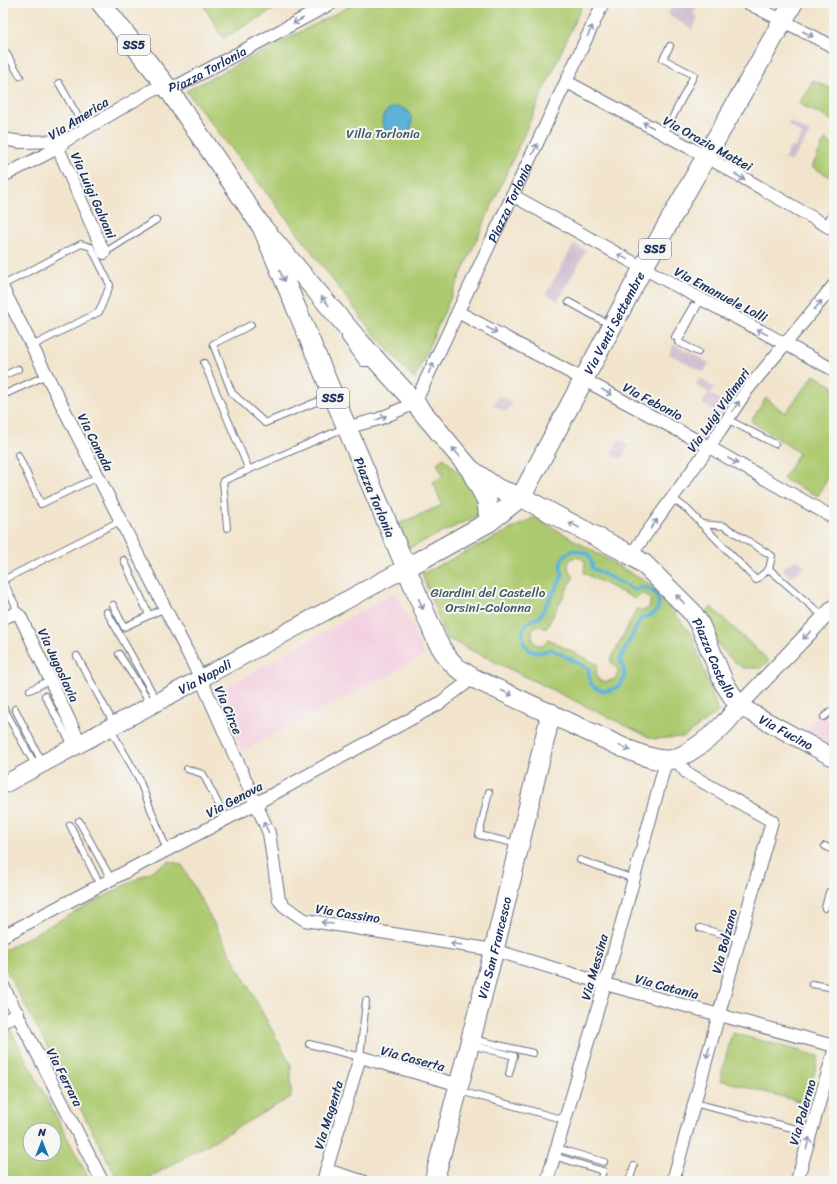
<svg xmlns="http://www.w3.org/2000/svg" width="837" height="1184" font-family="Sriracha,sans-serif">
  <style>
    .built { fill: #f3cfe0 }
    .industrial { fill: #cfbdcf }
    .green { fill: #adca70; stroke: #647c67; fill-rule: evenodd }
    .water { fill: #5bb2d8; stroke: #3b709b }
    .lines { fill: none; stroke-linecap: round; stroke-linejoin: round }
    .stream { stroke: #5bb2d8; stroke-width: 4 }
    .service-casing { stroke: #666e84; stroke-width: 8 }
    .minor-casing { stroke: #666e84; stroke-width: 14 }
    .tertiary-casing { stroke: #666e84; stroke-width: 17 }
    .secondary-casing { stroke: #666e84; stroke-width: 19 }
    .primary-casing { stroke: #666e84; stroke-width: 21 }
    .service { stroke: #fff; stroke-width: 6 }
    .minor { stroke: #fff; stroke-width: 12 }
    .tertiary { stroke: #fff; stroke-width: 15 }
    .secondary { stroke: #fff; stroke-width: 17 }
    .primary { stroke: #fff; stroke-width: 19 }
    .oneway { stroke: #8d97ae }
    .labels { text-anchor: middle; stroke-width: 4; stroke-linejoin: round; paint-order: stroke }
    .shield { fill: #f6f6f2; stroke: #5d6b8a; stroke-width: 1 }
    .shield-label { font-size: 12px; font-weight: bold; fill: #1b2f5e }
    .street-label { font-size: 13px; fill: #1b2f5e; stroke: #f6f6f2 }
    .park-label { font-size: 13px; fill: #405662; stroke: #f6f6f2 }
  </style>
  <rect width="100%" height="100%" fill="#f6f6f2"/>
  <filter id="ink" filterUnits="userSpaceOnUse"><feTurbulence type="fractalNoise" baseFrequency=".025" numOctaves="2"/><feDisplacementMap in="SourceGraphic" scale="8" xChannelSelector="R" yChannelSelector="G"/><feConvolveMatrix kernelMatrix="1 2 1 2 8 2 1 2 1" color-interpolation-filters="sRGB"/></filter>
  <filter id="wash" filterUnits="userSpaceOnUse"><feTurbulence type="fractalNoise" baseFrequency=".012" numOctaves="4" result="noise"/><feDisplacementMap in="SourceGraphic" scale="16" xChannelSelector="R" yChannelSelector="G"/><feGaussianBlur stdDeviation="0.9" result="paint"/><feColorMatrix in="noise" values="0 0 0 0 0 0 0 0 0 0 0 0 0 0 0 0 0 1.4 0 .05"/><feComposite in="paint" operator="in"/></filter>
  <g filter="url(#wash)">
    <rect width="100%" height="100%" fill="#f2e4cc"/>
    <g class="built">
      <polygon points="396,592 425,656 242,751 217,692"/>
      <polygon points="834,700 834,748 804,731"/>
    </g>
    <g class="industrial">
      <polygon points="668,3 698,3 693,14 698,17 692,29 668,15 672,5"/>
      <polygon points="789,121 810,133 791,162 784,159 791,146 794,148 802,134 788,125"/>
      <polygon points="574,244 586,251 558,301 546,294"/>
      <polygon points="674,344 709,363 704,372 669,354"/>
      <polygon points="701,378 714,388 710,393 727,405 720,415 702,404 709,393 695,385"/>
      <polygon points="499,395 512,403 506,412 493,405"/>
      <polygon points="618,439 629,445 622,459 611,454"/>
      <polygon points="798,559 805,567 790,578 782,568"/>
    </g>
    <g class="green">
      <polygon points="202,3 285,3 223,38"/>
      <polygon points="356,3 583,3 414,379 373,333 287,219 186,91"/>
      <polygon points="813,80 834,90 834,121 799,104"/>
      <polygon points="825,140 834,145 834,179 812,167"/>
      <polygon points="814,375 834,387 834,466 818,496 783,479 799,453 751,421 766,398 785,413"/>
      <polygon points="444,458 476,491 481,504 477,516 409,548 398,524 442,505 433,482 443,476 437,463"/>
      <path d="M535 517 651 585 692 635 718 712 684 737 653 739 446 638 422 574ZM575 557 581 558 585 562 584 573 635 599 639 595 644 594 650 599C652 608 645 613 637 609L610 661C637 680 586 694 598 665L548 639C531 662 523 613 546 629L574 576C567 570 565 562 575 557Z"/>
      <polygon points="711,607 769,661 761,668 743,668 729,657 719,646 704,614"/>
      <polygon points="170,861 182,865 291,1065 291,1097 143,1181 119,1181 3,964 3,951"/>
      <path d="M10 1029 90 1181H3V1033ZM30 1130H54V1154H30Z"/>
      <polygon points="732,1033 819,1056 806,1103 720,1080"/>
    </g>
    <circle class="water" cx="397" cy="122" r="15"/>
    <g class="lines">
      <path class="stream" d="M573 550 588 554 592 564V568L635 590C653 579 675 612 641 618L620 659C636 688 603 699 591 684 588 680 589 673 589 669L551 649C520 663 517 628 530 621 533 619 537 619 539 618L563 575C558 563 561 556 573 550Z"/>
    </g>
  </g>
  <g filter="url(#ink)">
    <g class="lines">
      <defs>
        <g id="service">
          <polyline points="3,48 20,76"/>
          <polyline points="59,83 85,129"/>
          <polyline points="664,134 694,75 663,59 670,46"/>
          <polyline points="826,225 834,210"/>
          <polyline points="104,253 156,220"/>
          <polyline points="3,285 81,244 91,247 110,285 99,312 32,346"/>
          <polyline points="569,302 610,325"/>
          <polyline points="251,325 213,344 232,393 265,423 331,396"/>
          <polyline points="345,335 345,338 363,363 374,363"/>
          <polyline points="675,337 693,306"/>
          <polyline points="698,352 678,342 701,299"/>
          <polyline points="204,363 249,470"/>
          <polyline points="3,376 18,369"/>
          <polyline points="3,395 47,375"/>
          <polyline points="727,419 775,444"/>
          <polyline points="18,455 41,504 98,477"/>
          <polyline points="672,498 687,509 756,580 769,569 824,617"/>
          <polyline points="701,524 724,526 772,556 769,569"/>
          <polyline points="227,528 223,481 344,428"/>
          <polyline points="124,560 149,615"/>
          <polyline points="3,580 120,521"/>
          <polyline points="3,581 15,604 16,613"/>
          <polyline points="113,605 124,627 165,608"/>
          <polyline points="107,612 157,701"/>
          <polyline points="119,654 151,704"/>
          <polyline points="77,656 114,724"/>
          <polyline points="30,690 50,680"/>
          <polyline points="45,696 72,745"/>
          <polyline points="3,707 35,765"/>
          <polyline points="15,709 42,762"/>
          <polyline points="824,717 834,709"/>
          <polyline points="110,728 138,777 167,850"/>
          <polyline points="187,769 203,774 226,819"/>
          <polyline points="489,792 479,835 518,844"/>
          <polyline points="79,821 111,879"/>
          <polyline points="70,825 100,885"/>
          <polyline points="825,846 834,851"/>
          <polyline points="580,860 634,879"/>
          <polyline points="825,908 829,892 834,893"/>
          <polyline points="700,928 740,939"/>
          <polyline points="812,984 834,988"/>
          <polyline points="473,1039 533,1053"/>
          <polyline points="309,1044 360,1057 366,1001"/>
          <polyline points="472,1045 514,1056 509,1074"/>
          <polyline points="460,1091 565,1120"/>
          <polyline points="694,1103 800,1130"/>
          <polyline points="556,1148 604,1162"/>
          <polyline points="554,1156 603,1171 600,1181"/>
          <polyline points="629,1181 634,1166"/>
        </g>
        <g id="minor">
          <polyline points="748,3 834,47"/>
          <polyline points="567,82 707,157 834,230"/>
          <polyline points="3,139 21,142 65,141"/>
          <polyline points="58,148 104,253"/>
          <path id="s1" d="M3 176 58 148 65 141 152 90 179 85 332 3"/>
          <polyline points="512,195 643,268 834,370"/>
          <polyline points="3,289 200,677 269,833 279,900 284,906 305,920 494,950 605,984 834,1046"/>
          <polyline points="458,312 709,447 834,518"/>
          <path id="s2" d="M345 428 379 419 415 403 603 3"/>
          <polyline points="631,555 709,447 747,390 834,285"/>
          <polyline points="3,618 16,613 20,616 80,743"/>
          <polyline points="3,936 255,804 440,703 473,678"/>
          <polyline points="3,986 102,1181"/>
          <polyline points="3,1022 18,1013"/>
          <polyline points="326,1170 362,1181"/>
          <polyline points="323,1181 360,1057 460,1085"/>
          <polyline points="547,1181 605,984 666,761"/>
          <polyline points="673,1181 772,821 687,773 675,759"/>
          <polyline points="797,1181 834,1051"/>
        </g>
        <polyline id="tertiary" points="739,706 834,607"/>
        <g id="secondary">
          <path id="s3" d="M739 706 834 758"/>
          <path id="s4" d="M3 785 406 568"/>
        </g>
        <g id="primary">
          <path id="s5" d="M101 3 167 87 262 227 359 341 415 403 470 469 498 489 521 497 631 555 644 564 692 612 700 625 724 683 739 706C734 712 730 718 725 723 714 735 682 761 666 760 651 760 637 753 624 748L473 678 456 667 447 657 437 641 262 227"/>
          <polyline points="472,473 487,501 489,522"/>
          <path id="s6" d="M406 568 489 522 521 497 643 268 793 3"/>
          <path id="s7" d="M434 1181 494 950 551 713"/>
        </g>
      </defs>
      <use href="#service" class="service-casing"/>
      <use href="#minor" class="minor-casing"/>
      <use href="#tertiary" class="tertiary-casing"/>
      <use href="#secondary" class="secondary-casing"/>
      <use href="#primary" class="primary-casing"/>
      <use href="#service" class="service"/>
      <use href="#minor" class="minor"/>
      <use href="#tertiary" class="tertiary"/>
      <use href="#secondary" class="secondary"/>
      <use href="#primary" class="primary"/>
    </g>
    <defs><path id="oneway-shaft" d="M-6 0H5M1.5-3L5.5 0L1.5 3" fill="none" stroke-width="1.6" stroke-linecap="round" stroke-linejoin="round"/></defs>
    <g class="oneway">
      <use href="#oneway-shaft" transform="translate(298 21) rotate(152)"/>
      <use href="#oneway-shaft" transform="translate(590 31) rotate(-65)"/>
      <use href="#oneway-shaft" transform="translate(808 34) rotate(27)"/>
      <use href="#oneway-shaft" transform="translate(648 125) rotate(-152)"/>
      <use href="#oneway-shaft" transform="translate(535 149) rotate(-64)"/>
      <use href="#oneway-shaft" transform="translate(740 177) rotate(30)"/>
      <use href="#oneway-shaft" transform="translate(623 257) rotate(-151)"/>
      <use href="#oneway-shaft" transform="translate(282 276) rotate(67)"/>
      <use href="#oneway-shaft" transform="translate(325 301) rotate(-130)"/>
      <use href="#oneway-shaft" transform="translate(818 305) rotate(-51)"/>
      <use href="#oneway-shaft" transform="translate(492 330) rotate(28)"/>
      <use href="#oneway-shaft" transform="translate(762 332) rotate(-152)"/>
      <use href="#oneway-shaft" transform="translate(431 368) rotate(-65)"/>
      <use href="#oneway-shaft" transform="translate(607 392) rotate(28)"/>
      <use href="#oneway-shaft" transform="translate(736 406) rotate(-57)"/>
      <use href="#oneway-shaft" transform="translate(381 418) rotate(-21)"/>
      <use href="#oneway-shaft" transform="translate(456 452) rotate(-130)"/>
      <use href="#oneway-shaft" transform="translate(733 461) rotate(30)"/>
      <use href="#oneway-shaft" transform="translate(654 524) rotate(-54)"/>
      <use href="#oneway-shaft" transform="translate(574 525) rotate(-152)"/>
      <use href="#oneway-shaft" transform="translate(680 599) rotate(-134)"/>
      <use href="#oneway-shaft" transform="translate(421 604) rotate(67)"/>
      <use href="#oneway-shaft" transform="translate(807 635) rotate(134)"/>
      <use href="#oneway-shaft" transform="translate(507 693) rotate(24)"/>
      <use href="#oneway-shaft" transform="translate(625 748) rotate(23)"/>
      <use href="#oneway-shaft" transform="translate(266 827) rotate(-115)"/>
      <use href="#oneway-shaft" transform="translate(327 923) rotate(-171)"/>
      <use href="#oneway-shaft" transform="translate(456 944) rotate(-171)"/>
      <use href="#oneway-shaft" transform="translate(708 1052) rotate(106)"/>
      <use href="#oneway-shaft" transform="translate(808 1143) rotate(-74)"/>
    </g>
  </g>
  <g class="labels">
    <g class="shield">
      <rect x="118" y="35" width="32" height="20" rx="3"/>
      <rect x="639" y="239" width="32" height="20" rx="3"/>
      <rect x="317" y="388" width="32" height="20" rx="3"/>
    </g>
    <g class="shield-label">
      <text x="134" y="49">SS5</text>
      <text x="655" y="253">SS5</text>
      <text x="333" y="402">SS5</text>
    </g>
    <g class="street-label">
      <text dy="5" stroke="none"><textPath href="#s1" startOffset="232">Piazza Torlonia</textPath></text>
      <text transform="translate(78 118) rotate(-32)" y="5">Via America</text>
      <text transform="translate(708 143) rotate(29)" y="5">Via Orazio Mattei</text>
      <text transform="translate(94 195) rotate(66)" y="5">Via Luigi Galvani</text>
      <text dy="5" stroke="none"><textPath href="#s2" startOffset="296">Piazza Torlonia</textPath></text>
      <text transform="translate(721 294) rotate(28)" y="5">Via Emanuele Lolli</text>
      <text dy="5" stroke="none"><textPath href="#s6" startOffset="333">Via Venti Settembre</textPath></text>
      <text transform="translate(653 401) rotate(28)" y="5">Via Febonio</text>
      <text transform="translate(718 410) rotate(-55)" y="5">Via Luigi Vidimari</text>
      <text transform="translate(96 442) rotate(63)" y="5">Via Canada</text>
      <text transform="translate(375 497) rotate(67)" y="5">Piazza Torlonia</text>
      <text dy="5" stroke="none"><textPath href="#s5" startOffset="913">Piazza Castello</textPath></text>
      <text transform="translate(59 665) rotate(65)" y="5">Via Jugoslavia</text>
      <text dy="5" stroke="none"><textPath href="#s4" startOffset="229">Via Napoli</textPath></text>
      <text transform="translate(229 710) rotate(67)" y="5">Via Circe</text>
      <text dy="5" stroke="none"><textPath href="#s3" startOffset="54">Via Fucino</textPath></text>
      <text transform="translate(234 799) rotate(-28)" y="5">Via Genova</text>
      <text transform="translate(348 913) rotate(9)" y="5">Via Cassino</text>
      <text transform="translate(724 941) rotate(-75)" y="5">Via Bolzano</text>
      <text dy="5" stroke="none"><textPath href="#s7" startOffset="241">Via San Francesco</textPath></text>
      <text transform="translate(594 967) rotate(-74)" y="5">Via Messina</text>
      <text transform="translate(667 986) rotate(15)" y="5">Via Catania</text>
      <text transform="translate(413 1058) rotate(15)" y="5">Via Caserta</text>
      <text transform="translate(65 1077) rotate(63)" y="5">Via Ferrara</text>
      <text transform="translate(802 1112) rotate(-74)" y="5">Via Palermo</text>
      <text transform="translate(328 1115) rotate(-73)" y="5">Via Magenta</text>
    </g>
    <g class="park-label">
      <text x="383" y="138">Villa Torlonia</text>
      <text x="488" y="597">Giardini del Castello<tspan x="488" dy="15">Orsini-Colonna</tspan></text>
    </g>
  </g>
  <rect width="837" height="1184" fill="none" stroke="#f6f6f2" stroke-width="16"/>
  <g transform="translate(42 1142)"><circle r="19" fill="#f6f6f2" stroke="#9ea6b7"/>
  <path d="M0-3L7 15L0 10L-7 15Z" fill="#1f6fb2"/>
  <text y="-6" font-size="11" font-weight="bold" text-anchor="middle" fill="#1b2f5e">N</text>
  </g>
</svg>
